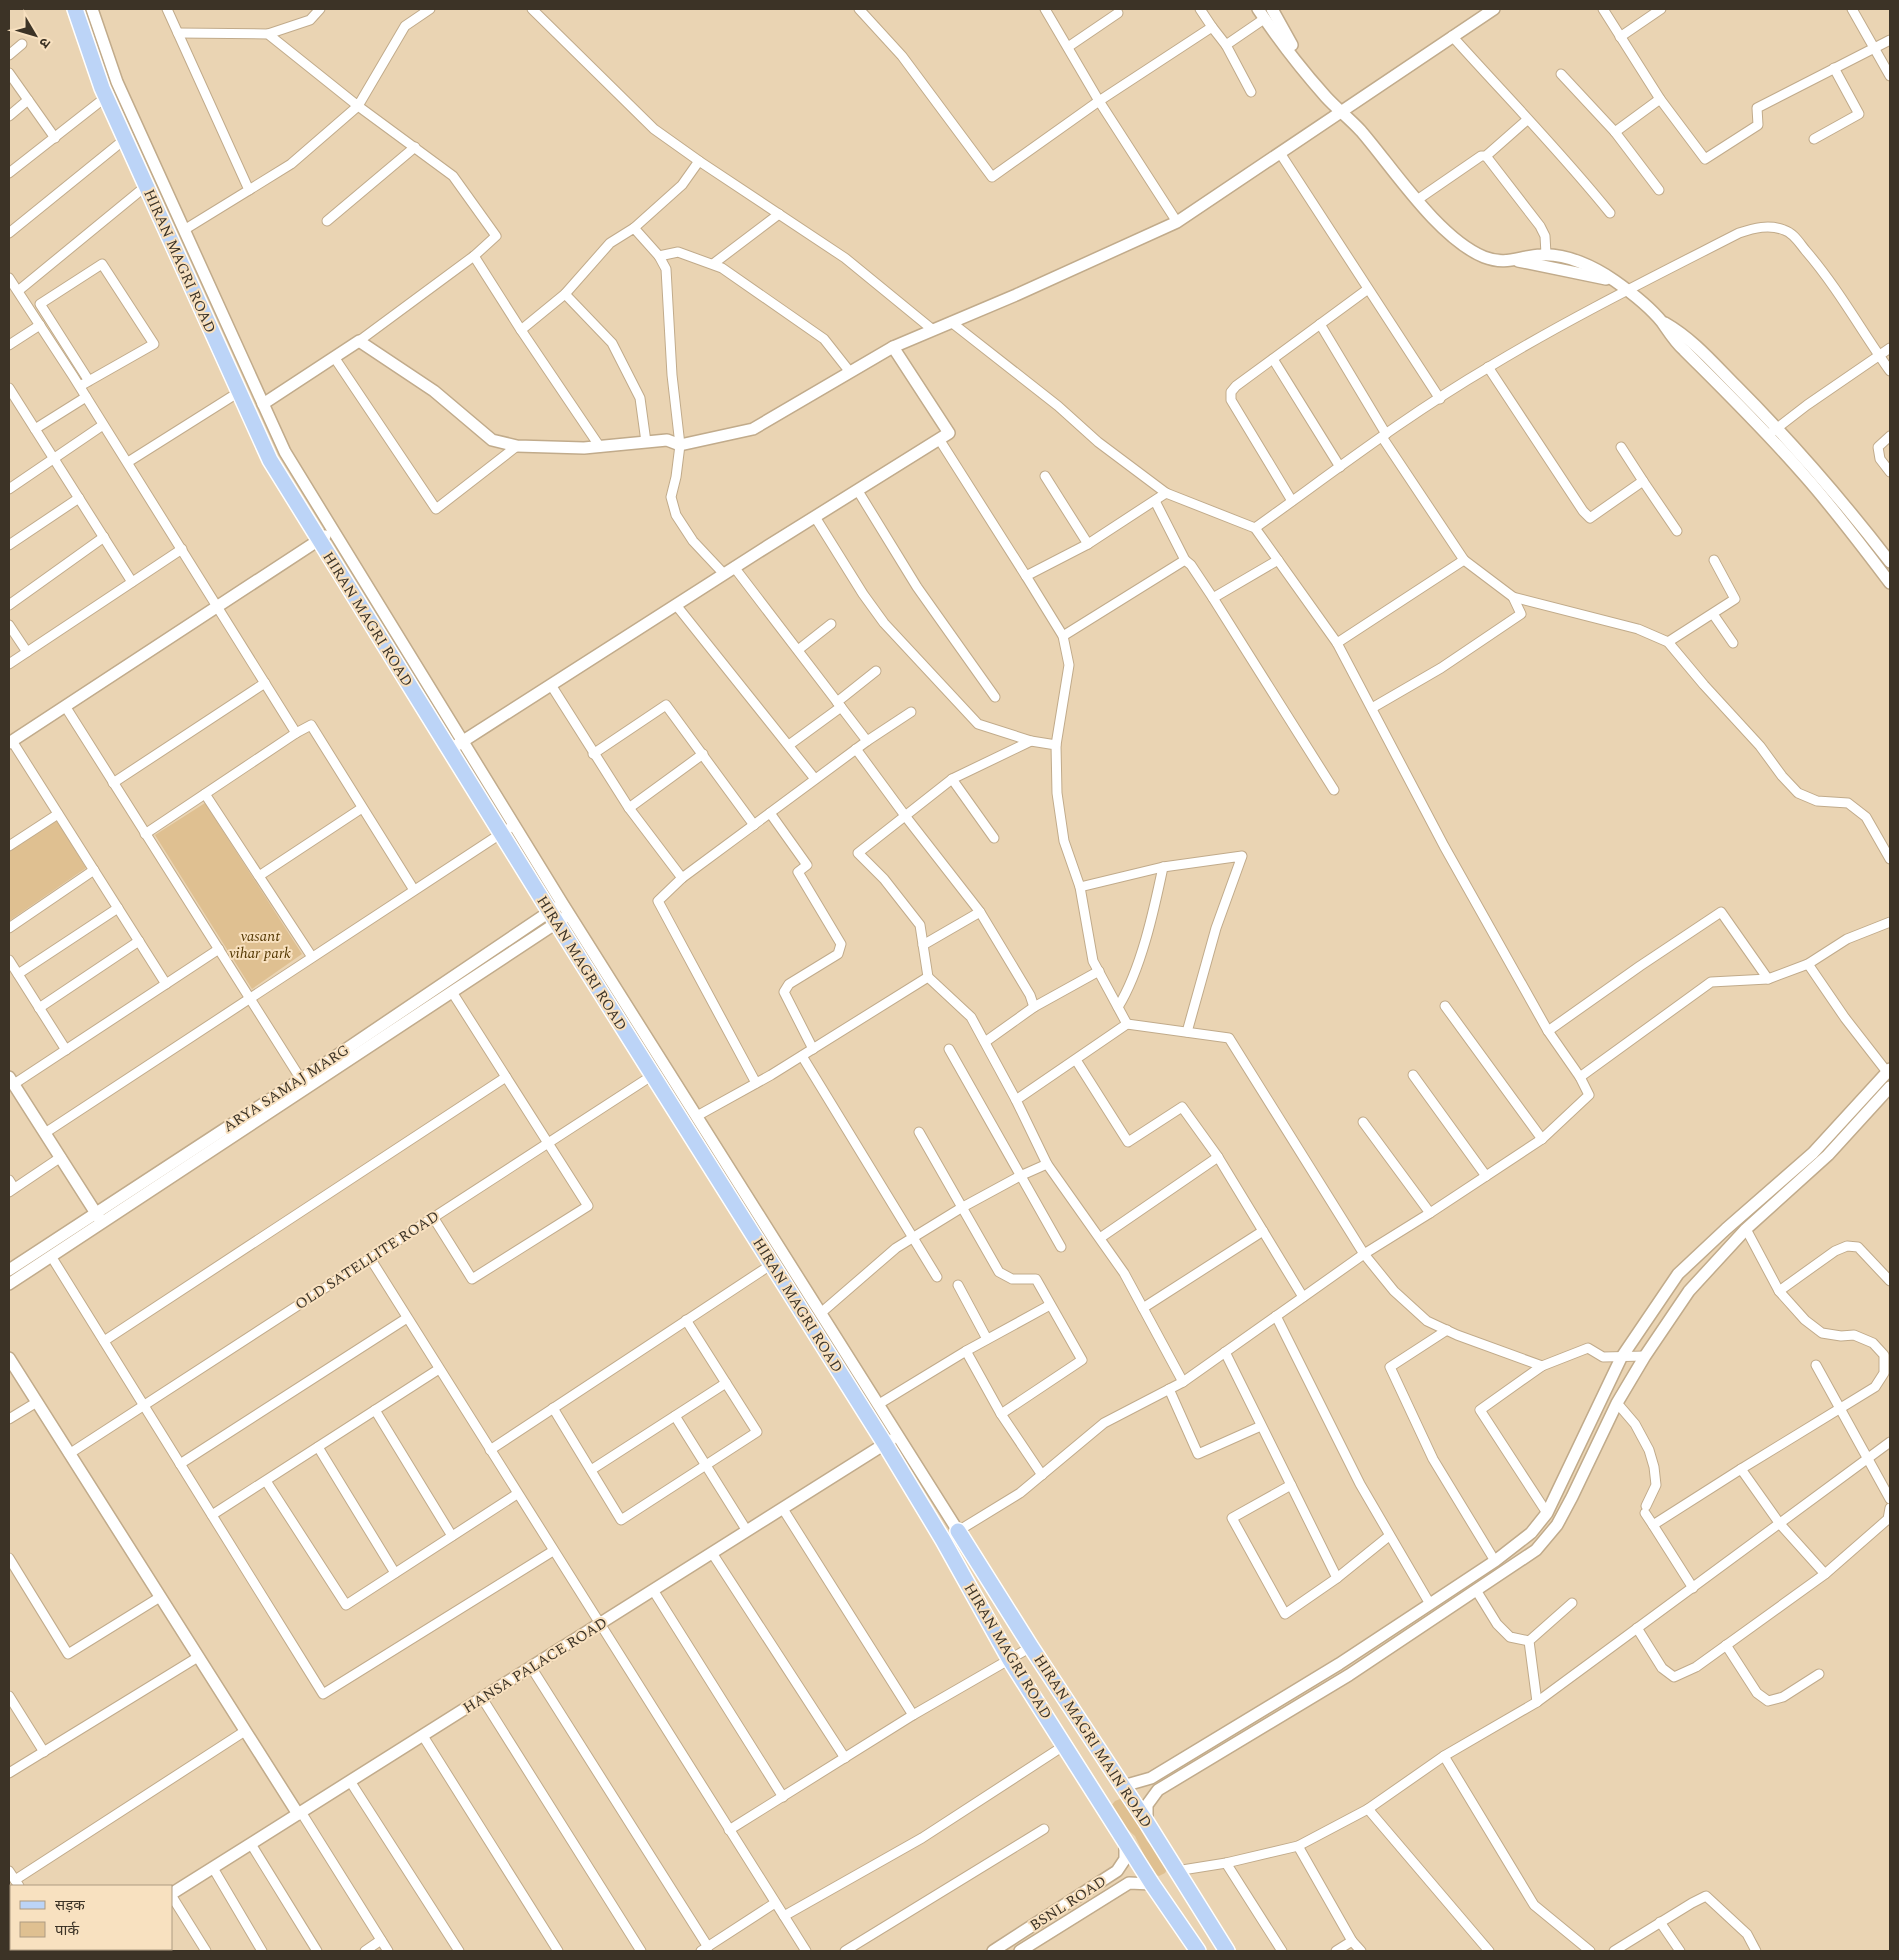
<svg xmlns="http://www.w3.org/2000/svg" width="1899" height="1960" font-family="Spectral,'Noto Sans Devanagari',serif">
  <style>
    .green { fill: #dfc091 }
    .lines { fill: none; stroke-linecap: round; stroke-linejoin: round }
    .minor-casing { stroke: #c1ab8b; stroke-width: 11 }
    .tertiary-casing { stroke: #c1ab8b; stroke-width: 14 }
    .primary-casing { stroke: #fff; stroke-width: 18 }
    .minor { stroke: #fff; stroke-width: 9 }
    .tertiary { stroke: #fff; stroke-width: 11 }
    .primary { stroke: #bcd4f7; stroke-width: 15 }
    .labels { text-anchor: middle; stroke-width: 4; stroke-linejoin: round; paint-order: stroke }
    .street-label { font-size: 15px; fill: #3c3326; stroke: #f8e1c0 }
    .park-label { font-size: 15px; font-style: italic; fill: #533700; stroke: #f8e1c0 }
  </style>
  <rect width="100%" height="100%" fill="#ead4b3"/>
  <g class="green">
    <polygon points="205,803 302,954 252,989 155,835"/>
    <polygon points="57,820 86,868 9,921 9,852"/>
    <polygon points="1120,1799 1126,1800 1131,1805 1134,1818 1147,1841 1169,1866 1165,1873 1159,1876 1153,1874 1135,1836 1115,1818 1111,1806 1115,1801"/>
  </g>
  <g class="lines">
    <defs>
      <g id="minor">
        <polyline points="167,9 249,190 184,230"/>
        <polyline points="532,9 654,129 699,161 845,258 933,330"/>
        <polyline points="859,9 902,56 992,177 1099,101 1177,222"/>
        <polyline points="1045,9 1099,101 1212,27 1226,45 1264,19"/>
        <polyline points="1200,9 1212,27"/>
        <polyline points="1603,9 1660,99 1705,159 1758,125 1757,108 1890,40"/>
        <polyline points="1852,9 1890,76"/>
        <polyline points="178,33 268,34 358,106 405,26 430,9"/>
        <polyline points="268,34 310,20 320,9"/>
        <path d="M1452 36C1505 95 1561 152 1610 213"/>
        <polyline points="1620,37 1661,9"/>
        <polyline points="1226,45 1251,92"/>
        <polyline points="1068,47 1118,13"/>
        <polyline points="9,55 22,44"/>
        <polyline points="9,73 55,138"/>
        <polyline points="1561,74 1615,132 1659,190"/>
        <polyline points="9,116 28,100"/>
        <polyline points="1615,132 1660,99"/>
        <polyline points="1814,139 1859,114 1834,68"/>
        <polyline points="1280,153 1440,399"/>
        <polyline points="1486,156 1540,226 1545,236 1546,254"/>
        <polyline points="9,173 106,97"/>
        <polyline points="249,190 291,164 358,106 453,176 496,236 474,256 359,341"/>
        <polyline points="1417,200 1481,156 1486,156 1527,120"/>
        <polyline points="327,221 415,147"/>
        <polyline points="634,228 682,185 699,161"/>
        <polyline points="9,233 125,139"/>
        <polyline points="474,256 521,330"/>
        <polyline points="659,256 678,252 722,268 824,339 850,372"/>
        <polyline points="713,264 779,214"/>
        <polyline points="9,278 73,376 296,733 145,834"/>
        <polyline points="18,291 146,186"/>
        <polyline points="565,294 612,343 640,398 646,442"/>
        <polyline points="951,322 1058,406 1098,442 1166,493"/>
        <polyline points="1320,324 1386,434"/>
        <polyline points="9,345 40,325"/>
        <polyline points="334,357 436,509 517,446"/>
        <polyline points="1273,359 1340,467"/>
        <polyline points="1488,367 1583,511 1590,518 1643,481 1621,447"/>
        <polyline points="80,386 154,344 102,264 40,304 89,381"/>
        <polyline points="9,388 132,582"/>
        <polyline points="35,429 86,397"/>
        <polyline points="1772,432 1807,405 1890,348"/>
        <polyline points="1890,436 1878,447 1880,459 1890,472"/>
        <polyline points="1382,437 1464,560 1513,597 1638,629 1668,642 1704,685 1760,746 1782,776 1798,793 1817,801 1848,803 1866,817 1890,859"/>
        <polyline points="939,439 1026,576 1088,544 1166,493 1255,528 1337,643 1444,846 1548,1031 1580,1077"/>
        <polyline points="600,447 521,330 565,294 610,243 634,228 659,256 666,269 672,375 680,445 676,477 671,497 676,515 693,541 724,574"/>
        <polyline points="128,462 239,392"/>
        <polyline points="1045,476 1088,544"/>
        <polyline points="1643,481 1677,531"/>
        <polyline points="9,489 103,425"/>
        <polyline points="858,491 917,587 995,697"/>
        <polyline points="1155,501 1185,560 1191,565 1213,598 1334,790"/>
        <polyline points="1292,501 1231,400 1231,392 1236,386 1368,289"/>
        <polyline points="815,517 863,594 884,623 978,724 1031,741 1056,745 1057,793 1064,841 1080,887 1093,961 1127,1024 1016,1100 1047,1164 1020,1176 961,1208 896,1248 822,1312"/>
        <path d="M1255 528C1332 473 1407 415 1489 367 1570 318 1655 276 1739 233 1754 228 1769 224 1784 230 1794 233 1800 244 1806 251 1838 288 1862 332 1890 371"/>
        <polyline points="9,545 79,498"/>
        <polyline points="734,567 867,741 682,878 658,901 756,1083"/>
        <polyline points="1026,576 1063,636 1069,665 1056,745"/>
        <polyline points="1213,598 1278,560"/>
        <polyline points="9,605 104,537"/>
        <polyline points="676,605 815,779"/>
        <polyline points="1713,614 1733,643"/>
        <polyline points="9,625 27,652"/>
        <polyline points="1063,636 1185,560"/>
        <polyline points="1668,642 1735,599 1714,560"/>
        <polyline points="1337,643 1464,560"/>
        <polyline points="798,650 831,624"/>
        <polyline points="9,664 182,549"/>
        <polyline points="551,685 629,808 682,878"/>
        <polyline points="837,702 876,671"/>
        <polyline points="65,706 304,1084"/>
        <polyline points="1372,708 1441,668 1521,614 1513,597"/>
        <polyline points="296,733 311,725 414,890"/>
        <polyline points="12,741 166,984"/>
        <polyline points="867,741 911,712"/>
        <polyline points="789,745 841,707"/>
        <polyline points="856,749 906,817 980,912 1030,995 1034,1007"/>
        <polyline points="593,754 666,705 754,825"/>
        <polyline points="952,779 994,838"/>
        <polyline points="113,783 265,683"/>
        <polyline points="205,794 312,957"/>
        <polyline points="629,808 703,754"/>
        <polyline points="770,813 807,865 798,872 841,944 838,954 789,984 784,992 813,1049"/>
        <polyline points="9,846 58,814"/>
        <polyline points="259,876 362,808"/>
        <polyline points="1080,887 1163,867 1242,856 1216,928 1187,1032"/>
        <polyline points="9,928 94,870"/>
        <polyline points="923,945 980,912"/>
        <polyline points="9,960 66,1050"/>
        <polyline points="1808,964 1845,1018 1887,1072"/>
        <polyline points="18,974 118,908"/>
        <polyline points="928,977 971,1017 1016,1100"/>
        <polyline points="1445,1006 1542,1139"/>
        <path d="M1118 1007C1141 970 1154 910 1163 867"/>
        <polyline points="39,1008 139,941"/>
        <polyline points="1127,1024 1229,1038 1364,1254 1394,1291 1427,1321 1457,1335 1542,1366 1588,1348 1603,1357 1645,1356"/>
        <polyline points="1548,1031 1640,966 1721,912 1768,979"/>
        <polyline points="985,1042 1034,1007 1099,971"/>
        <polyline points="949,1049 1061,1247"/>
        <polyline points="802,1056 937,1277"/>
        <polyline points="1076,1060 1128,1142 1182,1107 1218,1157"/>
        <polyline points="1413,1075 1486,1176"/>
        <polyline points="14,1084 219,949"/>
        <polyline points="697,1116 771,1075 928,977 920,925 884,879 858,853 952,779 1031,741"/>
        <polyline points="1363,1122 1430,1213"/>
        <polyline points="919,1132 999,1272 1012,1279 1036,1279 1082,1360 1001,1414"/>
        <polyline points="45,1133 514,825"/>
        <polyline points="1047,1164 1124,1273 1183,1382"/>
        <polyline points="9,1180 14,1188"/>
        <polyline points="9,1192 61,1157"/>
        <polyline points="433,1217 472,1279 588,1206 452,992"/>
        <polyline points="1100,1238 1218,1157 1303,1297"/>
        <polyline points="51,1256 323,1694 553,1551"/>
        <polyline points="370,1258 806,1951"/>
        <polyline points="958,1285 987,1339"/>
        <polyline points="1779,1291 1835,1251 1847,1246 1858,1247 1890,1281"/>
        <polyline points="1143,1308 1263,1231"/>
        <polyline points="1276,1316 1360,1484 1430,1604"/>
        <polyline points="1447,1330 1390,1367 1433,1459 1495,1561"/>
        <polyline points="104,1341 506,1077"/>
        <polyline points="966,1351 1001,1414 1042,1475"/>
        <polyline points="1225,1352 1291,1485 1232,1518 1285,1614 1337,1578 1389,1536"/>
        <polyline points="1816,1365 1890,1499"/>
        <polyline points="1542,1366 1480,1410 1547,1513"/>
        <polyline points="1169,1389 1198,1454 1261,1426"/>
        <polyline points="1617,1403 1635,1424 1649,1450 1654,1467 1656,1485 1646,1506"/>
        <polyline points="879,1404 966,1351 1050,1305"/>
        <polyline points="553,1408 621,1520 757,1432 686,1320"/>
        <polyline points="375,1410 452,1536"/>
        <polyline points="675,1416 747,1531"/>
        <polyline points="9,1419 37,1402"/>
        <polyline points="318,1447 395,1573"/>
        <polyline points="490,1450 772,1264"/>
        <polyline points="69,1454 656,1073"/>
        <polyline points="180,1464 407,1318"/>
        <polyline points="1741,1469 1875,1387 1884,1373 1884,1355 1873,1343 1854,1335 1841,1336 1822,1333 1805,1320 1779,1291 1746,1229"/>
        <polyline points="591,1470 726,1383"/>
        <polyline points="266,1481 346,1605 517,1494"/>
        <polyline points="1291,1485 1337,1578"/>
        <polyline points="783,1509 913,1715"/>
        <polyline points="1645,1513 1653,1525"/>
        <polyline points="212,1515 439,1369"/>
        <polyline points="958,1531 1020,1493 1104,1423 1183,1382 1364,1254 1430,1213 1542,1139 1589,1095 1580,1077 1711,982 1768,979 1808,964 1847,939 1890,922"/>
        <polyline points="712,1553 845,1758"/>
        <polyline points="9,1558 68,1654 160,1597"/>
        <polyline points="1693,1588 1653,1525 1741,1469 1780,1524 1825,1574"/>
        <polyline points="653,1590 783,1797"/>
        <polyline points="1476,1590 1497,1624 1510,1637 1529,1641"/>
        <polyline points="1637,1628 1662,1668 1674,1677 1696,1667 1825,1574 1888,1519 1890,1508"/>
        <polyline points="1726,1645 1757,1693 1768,1701 1783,1697 1819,1674"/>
        <polyline points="531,1667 708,1947"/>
        <polyline points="9,1696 44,1752"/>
        <polyline points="482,1698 641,1951"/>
        <polyline points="1537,1702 1529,1641 1572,1603"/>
        <polyline points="423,1736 558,1951"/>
        <polyline points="1444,1756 1537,1702 1890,1442"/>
        <polyline points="9,1773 198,1657"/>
        <polyline points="350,1781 459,1951"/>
        <polyline points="1368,1809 1489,1951"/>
        <polyline points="301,1812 388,1951"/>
        <polyline points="729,1830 913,1715 1031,1647"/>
        <polyline points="251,1844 317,1951"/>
        <polyline points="1298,1846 1352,1941 1361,1951"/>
        <polyline points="1226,1863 1282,1951"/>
        <polyline points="213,1868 262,1951"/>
        <polyline points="9,1871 19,1886"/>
        <polyline points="1176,1871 1226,1863 1298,1846 1368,1809 1444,1756 1534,1905 1590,1951"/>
        <polyline points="15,1880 245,1731"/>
        <polyline points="171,1895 206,1951"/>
        <polyline points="784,1916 922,1838 1065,1745"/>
        <polyline points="1660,1922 1680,1951"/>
        <polyline points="57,1949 59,1951"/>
        <polyline points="91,1949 92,1951"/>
        <polyline points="365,1951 381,1940"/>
        <polyline points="701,1951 775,1903"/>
        <polyline points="845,1951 1044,1829"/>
        <polyline points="1336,1951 1352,1941"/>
        <polyline points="1614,1951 1692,1903 1706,1896 1747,1934 1756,1951"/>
      </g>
      <g id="tertiary">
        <polyline points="92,9 117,82 285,452 562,903 958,1531"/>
        <path d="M1258 9C1278 39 1302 70 1326 97 1337 109 1350 119 1361 131 1393 168 1438 238 1484 257 1507 266 1519 256 1541 255 1566 253 1595 267 1615 281 1632 293 1649 306 1662 322 1669 332 1675 342 1684 350 1725 391 1766 431 1804 475 1835 510 1862 546 1890 583"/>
        <polyline points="1272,9 1292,45"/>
        <polyline points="1518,261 1606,279"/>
        <path d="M1665 323C1693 339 1714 364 1736 386 1792 442 1842 500 1890 562"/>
        <polyline points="263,404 359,341 434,391 492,440 517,446 584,448 667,440 680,445 753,429 893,347 1016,295 1177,222 1494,9"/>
        <polyline points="9,743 325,536"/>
        <polyline points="457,745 768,546 949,433 893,347"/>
        <polyline points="9,1077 99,1218"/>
        <polyline points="9,1270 324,1064 555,908"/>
        <polyline points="9,1284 564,918"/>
        <polyline points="9,1358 298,1814"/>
        <polyline points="1123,1786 1151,1778 1339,1664 1430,1604 1495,1561 1531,1533 1547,1513 1621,1358 1678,1274 1726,1229 1813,1153 1890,1069"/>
        <polyline points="1147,1823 1147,1805 1158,1790 1349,1675 1536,1550 1557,1525 1572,1497 1617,1403 1645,1356 1689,1291 1746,1229 1828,1155 1890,1087"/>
        <polyline points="171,1894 891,1440"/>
        <polyline points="81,1951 85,1949"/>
        <polyline points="993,1951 1117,1871 1125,1859 1125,1841"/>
        <polyline points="1020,1951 1129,1883 1152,1884"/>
      </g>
      <g id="primary">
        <polyline points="75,9 102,88 270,460 550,912 885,1444 943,1540 1010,1660 1152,1884 1198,1951"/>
        <polyline points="958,1531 1031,1647 1147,1823 1227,1951"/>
      </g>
    </defs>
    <use href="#minor" class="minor-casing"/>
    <use href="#tertiary" class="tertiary-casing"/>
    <use href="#primary" class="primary-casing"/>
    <use href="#minor" class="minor"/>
    <use href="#tertiary" class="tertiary"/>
    <use href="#primary" class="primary"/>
  </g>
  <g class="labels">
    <g class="street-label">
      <text transform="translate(180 261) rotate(66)" y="5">HIRAN MAGRI ROAD</text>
      <text transform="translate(368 619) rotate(58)" y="5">HIRAN MAGRI ROAD</text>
      <text transform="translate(582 963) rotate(58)" y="5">HIRAN MAGRI ROAD</text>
      <text transform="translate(286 1088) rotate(-33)" y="5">ARYA SAMAJ MARG</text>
      <text transform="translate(367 1260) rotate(-33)" y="5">OLD SATELLITE ROAD</text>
      <text transform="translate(798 1305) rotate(58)" y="5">HIRAN MAGRI ROAD</text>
      <text transform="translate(1008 1651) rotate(59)" y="5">HIRAN MAGRI ROAD</text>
      <text transform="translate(535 1665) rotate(-32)" y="5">HANSA PALACE ROAD</text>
      <text transform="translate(1093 1741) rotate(57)" y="5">HIRAN MAGRI MAIN ROAD</text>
      <text transform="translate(1068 1903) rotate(-33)" y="5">BSNL ROAD</text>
    </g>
    <g class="park-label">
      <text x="260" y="941">vasant<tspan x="260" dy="17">vihar park</tspan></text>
    </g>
  </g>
  <rect width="1899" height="1960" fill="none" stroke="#3c3326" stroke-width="20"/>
  <rect x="10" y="1885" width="162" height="65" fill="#f8e1c0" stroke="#ad9b82"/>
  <rect x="20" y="1901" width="25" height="8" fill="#bcd4f7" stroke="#ad9b82"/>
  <text x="55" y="1910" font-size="15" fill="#3c3326">सड़क</text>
  <rect x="20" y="1922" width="25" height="15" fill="#dfc091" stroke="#ad9b82"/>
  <text x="55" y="1935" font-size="15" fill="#3c3326">पार्क</text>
  <g transform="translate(35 35) rotate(128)" stroke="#f8e1c0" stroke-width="4" paint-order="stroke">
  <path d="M0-4L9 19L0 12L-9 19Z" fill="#3c3326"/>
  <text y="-8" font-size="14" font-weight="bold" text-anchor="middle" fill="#3c3326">उ</text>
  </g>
</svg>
